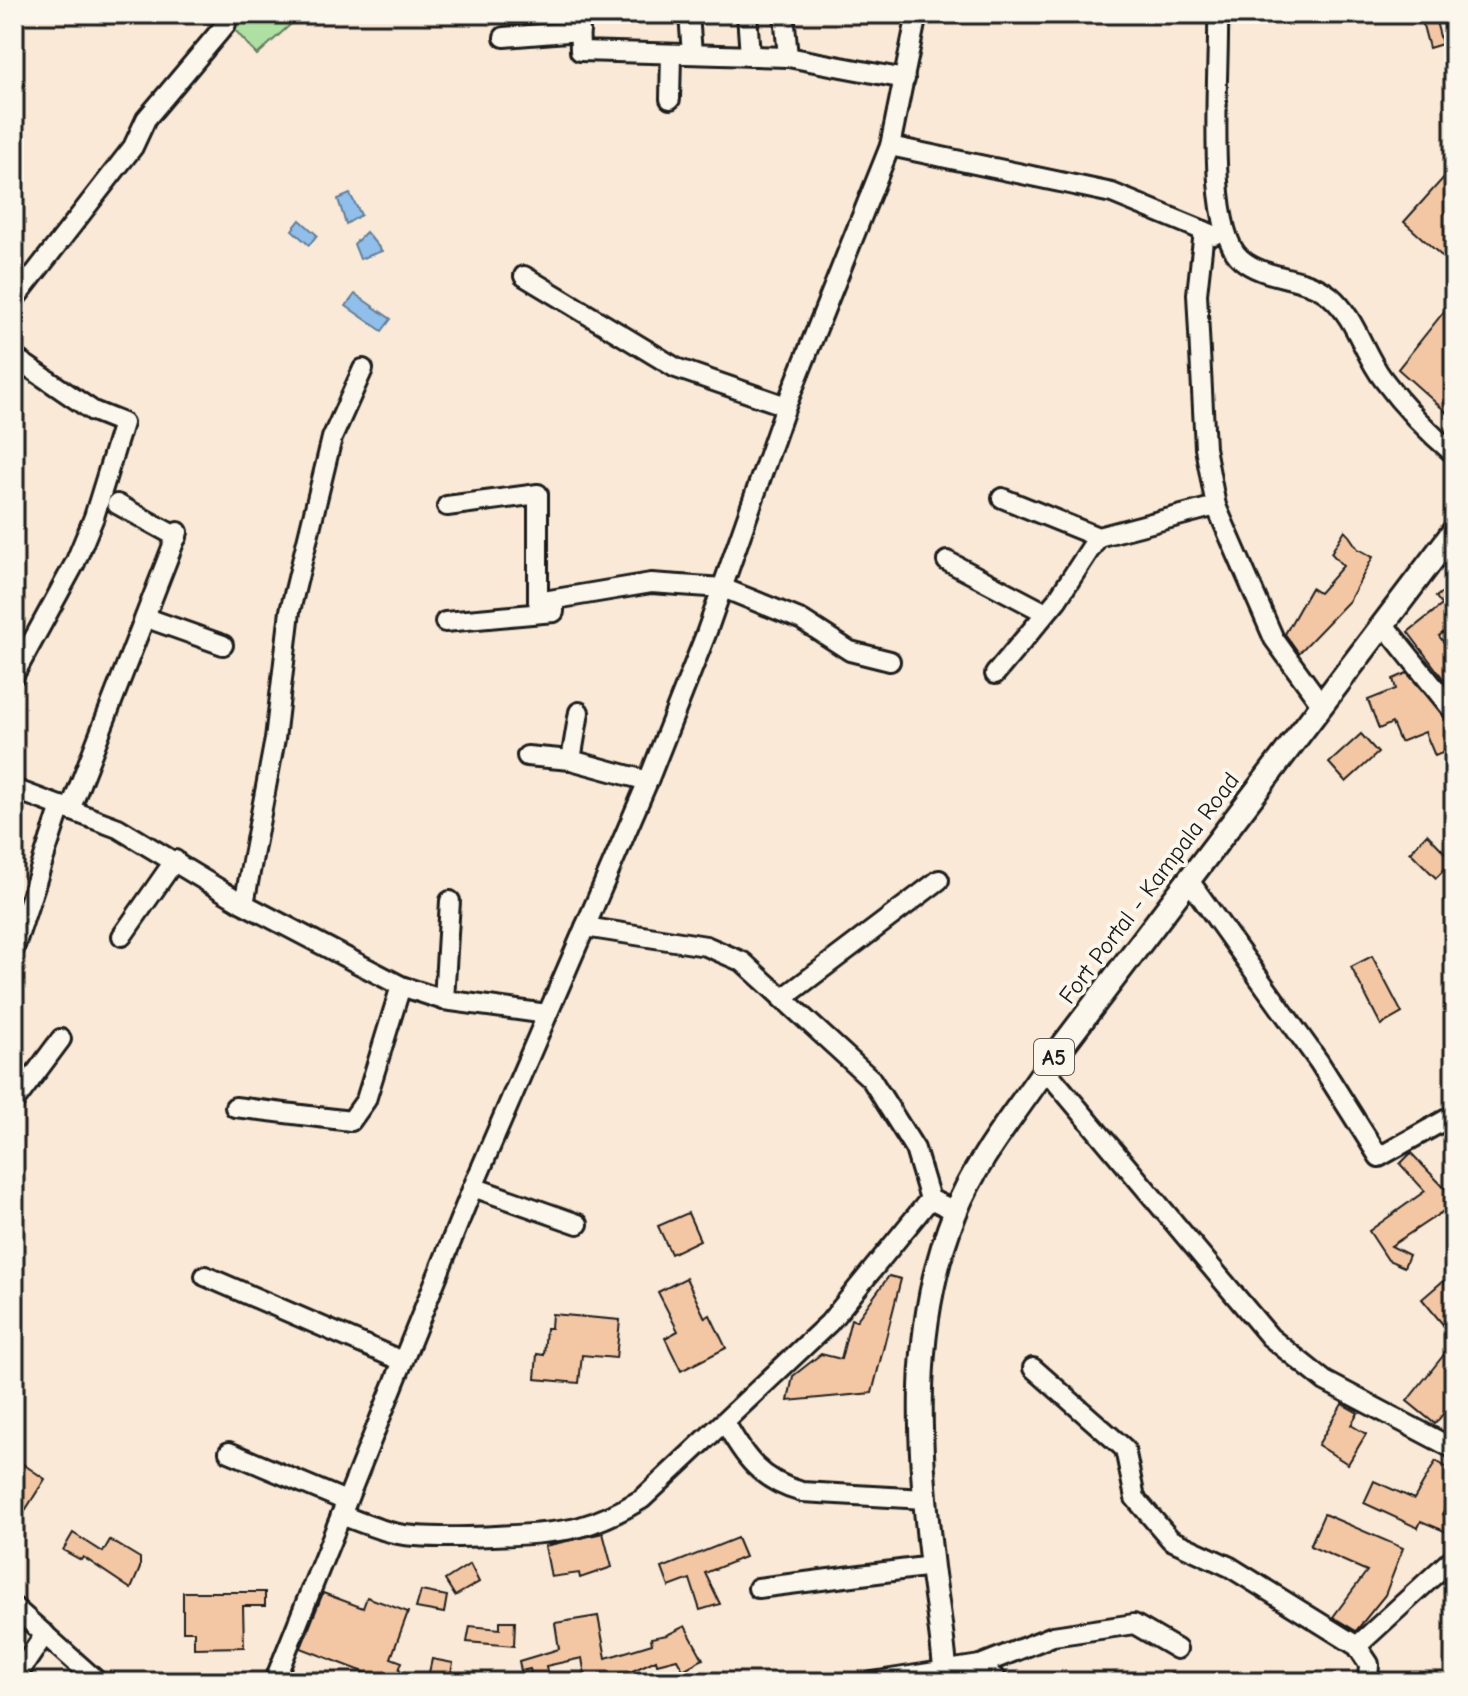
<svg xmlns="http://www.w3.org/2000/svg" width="1468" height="1696" font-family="'Comic Neue',sans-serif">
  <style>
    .green { fill: #ade0a1; stroke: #647e5e; stroke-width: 2 }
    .water { fill: #90bfeb; stroke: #627e98; stroke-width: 2 }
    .building { fill: #f4c7a4; stroke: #1c1c1c; stroke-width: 2 }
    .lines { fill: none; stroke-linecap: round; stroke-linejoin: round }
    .minor-casing { stroke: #1c1c1c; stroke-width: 24 }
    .major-casing { stroke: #1c1c1c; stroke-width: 28 }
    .minor { stroke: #fbf7ec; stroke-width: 18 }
    .major { stroke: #fbf7ec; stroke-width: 22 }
    .labels { text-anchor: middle; stroke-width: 8; stroke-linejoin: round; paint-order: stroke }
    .shield { fill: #fbf7ec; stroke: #5f5e5a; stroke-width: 2 }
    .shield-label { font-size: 22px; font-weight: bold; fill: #1c1c1c }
    .street-label { font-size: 24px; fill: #1c1c1c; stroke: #fbf7ec }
  </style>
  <rect width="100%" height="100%" fill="#f9e9d6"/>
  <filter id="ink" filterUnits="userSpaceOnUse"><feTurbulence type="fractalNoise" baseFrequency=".0125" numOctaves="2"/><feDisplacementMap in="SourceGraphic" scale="16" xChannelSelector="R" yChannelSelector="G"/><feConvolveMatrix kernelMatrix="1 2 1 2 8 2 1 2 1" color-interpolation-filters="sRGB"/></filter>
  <g filter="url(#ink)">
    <polygon class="green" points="221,14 302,14 257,55"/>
    <g class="water">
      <polygon points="350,194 361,215 346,224 338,199"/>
      <polygon points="300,220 317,235 309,245 292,230"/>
      <polygon points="366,232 382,251 360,259 354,244"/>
      <polygon points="355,294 391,319 382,331 346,306"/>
    </g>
    <g class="building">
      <polygon points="1420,14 1434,14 1442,44 1429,48"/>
      <polygon points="1454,166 1454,267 1404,222"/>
      <polygon points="1454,299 1454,419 1398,369"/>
      <polygon points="1345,530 1358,549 1373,557 1349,601 1299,653 1285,634 1311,588 1319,593 1343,566 1331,553"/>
      <polygon points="1448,588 1454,596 1454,624 1439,636 1454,656 1454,693 1408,632 1442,605 1436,597"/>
      <polygon points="1407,673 1451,723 1454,748 1435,756 1425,732 1400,742 1392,723 1379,729 1368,700 1396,689 1393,679"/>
      <polygon points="1361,734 1378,753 1346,782 1329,763"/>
      <polygon points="1427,834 1453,861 1436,878 1410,852"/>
      <polygon points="1372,956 1402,1013 1381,1025 1351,967"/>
      <polygon points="1411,1153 1454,1198 1454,1204 1391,1246 1409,1255 1404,1267 1388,1260 1369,1231 1425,1191 1400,1164"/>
      <polygon points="688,1213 700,1240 671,1254 658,1226"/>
      <polygon points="889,1276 901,1279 872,1393 788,1401 793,1376 821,1354 841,1359 851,1319 856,1321"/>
      <polygon points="686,1278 705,1318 710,1315 726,1348 681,1371 665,1338 678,1331 658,1292"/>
      <polygon points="1443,1281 1454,1295 1454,1338 1422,1299"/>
      <polygon points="552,1314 620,1320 616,1358 582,1355 579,1383 535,1379 537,1354 544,1355 546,1328 551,1328"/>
      <polygon points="1454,1342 1454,1400 1435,1424 1407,1401"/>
      <polygon points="1342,1404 1358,1413 1351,1425 1366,1434 1348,1464 1318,1445"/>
      <polygon points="14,1458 45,1479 14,1528"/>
      <polygon points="1436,1461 1454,1472 1454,1493 1442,1514 1454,1519 1454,1535 1421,1521 1418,1528 1364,1503 1374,1481 1414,1499"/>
      <polygon points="1324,1514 1403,1548 1385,1595 1356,1631 1333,1617 1367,1571 1310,1546"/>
      <polygon points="73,1533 103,1552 110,1540 140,1558 140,1568 131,1589 83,1557 81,1560 63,1550"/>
      <polygon points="603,1533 612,1567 580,1578 579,1573 551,1577 545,1546"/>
      <polygon points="737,1538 745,1557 705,1573 720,1604 700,1610 690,1579 669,1587 662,1568"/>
      <polygon points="470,1564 479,1582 455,1596 445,1580"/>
      <polygon points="421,1591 447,1596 444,1613 416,1608"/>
      <polygon points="183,1592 265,1592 265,1606 243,1606 244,1647 194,1648 194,1631 183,1631"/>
      <polygon points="323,1593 363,1608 367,1597 408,1612 391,1658 402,1662 399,1670 426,1682 390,1682 301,1648"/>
      <polygon points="598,1616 606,1658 652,1644 651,1638 667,1635 685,1626 703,1659 683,1670 677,1659 657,1664 656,1660 609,1682 586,1682 582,1658 546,1666 549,1682 533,1682 530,1669 521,1671 519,1661 559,1649 555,1623"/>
      <polygon points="500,1621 515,1621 514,1646 467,1642 470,1626 500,1629"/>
      <polygon points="432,1659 453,1663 449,1682 427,1682"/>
    </g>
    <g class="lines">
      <defs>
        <g id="minor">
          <polyline points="579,14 580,51 788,57 905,79"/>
          <polyline points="689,14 692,54"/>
          <polyline points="747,14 750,56"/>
          <polyline points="784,14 788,57"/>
          <path d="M1218 14C1220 65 1204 228 1241 259 1265 280 1305 275 1330 296 1356 318 1363 353 1383 379 1403 406 1428 432 1454 454"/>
          <polyline points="504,37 580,31"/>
          <polyline points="670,99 671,54"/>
          <polyline points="890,146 1112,193 1214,235"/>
          <polyline points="1204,231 1197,294 1205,448 1216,506 1274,639 1322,705"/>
          <polyline points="524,276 676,368 786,406"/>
          <polyline points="14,300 133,147 146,119 226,24"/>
          <polyline points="14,357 93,411 123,423 94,517 75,563 14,675"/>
          <polyline points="1002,498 1098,537 1216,506"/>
          <polyline points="117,504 177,537"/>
          <polyline points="447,506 538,494 538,602 651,583 723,588 802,620 850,651 890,661"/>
          <polyline points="947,561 1046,613"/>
          <polyline points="147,618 223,645"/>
          <polyline points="445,622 554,612 554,608"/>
          <polyline points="1384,625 1454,712"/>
          <polyline points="995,674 1057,600 1098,537"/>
          <polyline points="527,756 571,760 648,781"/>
          <polyline points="571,760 579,712"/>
          <polyline points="14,789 118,828 244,904 401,986 444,1000 547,1014"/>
          <polyline points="70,810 178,532"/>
          <polyline points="1188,879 1319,1062 1379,1157 1454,1115"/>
          <polyline points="244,904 275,739 290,611 332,438 363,369"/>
          <polyline points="585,927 706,946 743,962 871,1079 915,1149 930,1199 955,1211"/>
          <polyline points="122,936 175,860"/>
          <polyline points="14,949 61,806"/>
          <polyline points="782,999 939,880"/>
          <polyline points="444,1000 450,901"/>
          <polyline points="1045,1069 1270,1337 1325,1381 1454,1449"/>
          <polyline points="14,1102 61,1039"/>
          <polyline points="235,1107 351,1121 366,1100 401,986"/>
          <polyline points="473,1187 578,1224"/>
          <polyline points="205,1276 402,1361"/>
          <polyline points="1033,1368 1125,1449 1135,1498 1171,1540 1230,1567 1357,1646 1369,1664 1368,1682"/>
          <path d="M725 1422C744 1457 761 1481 802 1492L925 1499"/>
          <polyline points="229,1452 346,1501"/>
          <path d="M341 1515C358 1521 376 1529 394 1533 426 1541 547 1536 580 1527 602 1521 622 1511 642 1499L829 1323 930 1199"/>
          <polyline points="758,1588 932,1566"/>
          <polyline points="14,1607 98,1682"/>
          <polyline points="1357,1646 1454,1557"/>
          <polyline points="980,1665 999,1682"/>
          <polyline points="14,1680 45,1634"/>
          <polyline points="274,1682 473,1187 648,781 706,634 786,406 890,146 917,14"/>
          <polyline points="872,1682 980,1665 1053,1636 1134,1624 1177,1649"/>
        </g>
        <path id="major" d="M946 1682C944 1644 937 1605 932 1567 918 1448 909 1327 955 1213 975 1162 1014 1115 1045 1069L1454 531"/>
      </defs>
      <use href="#minor" class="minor-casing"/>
      <use href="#major" class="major-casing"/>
      <use href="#minor" class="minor"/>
      <use href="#major" class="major"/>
    </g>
  </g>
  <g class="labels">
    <rect class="shield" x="1034" y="1039" width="40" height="36" rx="6"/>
    <g class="shield-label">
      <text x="1054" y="1065">A5</text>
    </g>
    <g class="street-label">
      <text transform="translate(1149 888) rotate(-53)" y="8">Fort Portal - Kampala Road</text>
    </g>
  </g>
  <rect width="1468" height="1696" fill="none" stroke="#fbf7ec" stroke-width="48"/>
  <rect x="24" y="24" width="1420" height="1648" fill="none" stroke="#1c1c1c" stroke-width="3" filter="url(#ink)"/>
</svg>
